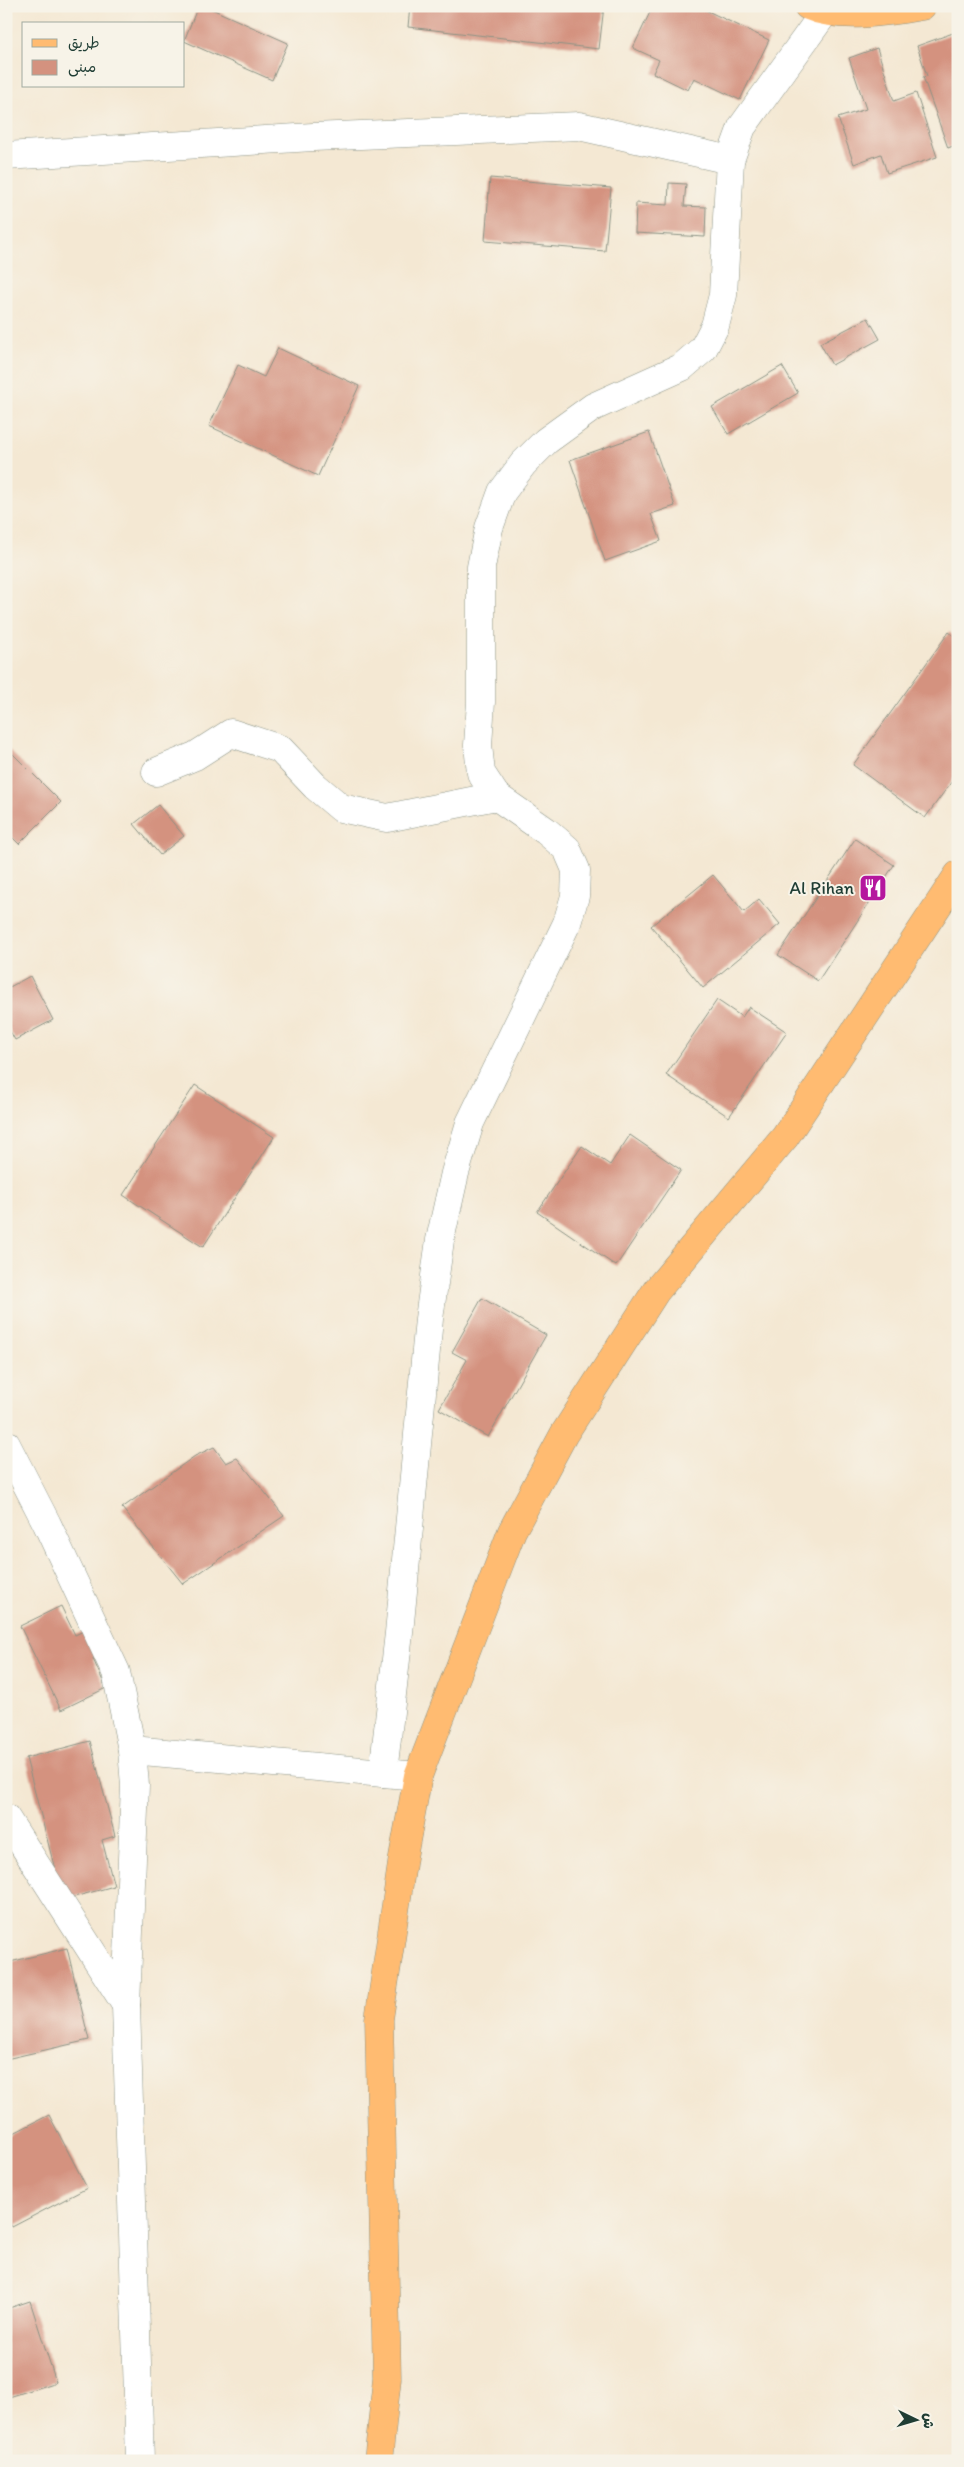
<svg xmlns="http://www.w3.org/2000/svg" width="964" height="2467" font-family="Itim,'Playpen Sans Arabic',sans-serif">
  <style>
    .building { fill: #d4927f }
    .lines { fill: none; stroke-linecap: round; stroke-linejoin: round }
    .minor-casing { stroke: #8a9284; stroke-width: 29 }
    .primary-casing { stroke: #8a9284; stroke-width: 29 }
    .minor { stroke: #fff; stroke-width: 28 }
    .primary { stroke: #ffbb71; stroke-width: 28 }
    .labels { text-anchor: middle; stroke-width: 4; stroke-linejoin: round; paint-order: stroke }
    .poi-label { font-size: 18px; fill: #1f3d34; stroke: #f7f3e8; text-anchor: end }
  </style>
  <rect width="100%" height="100%" fill="#f7f3e8"/>
  <filter id="ink" filterUnits="userSpaceOnUse"><feTurbulence type="fractalNoise" baseFrequency=".02" numOctaves="2"/><feDisplacementMap in="SourceGraphic" scale="10" xChannelSelector="R" yChannelSelector="G"/><feConvolveMatrix kernelMatrix="1 2 1 2 8 2 1 2 1" color-interpolation-filters="sRGB"/></filter>
  <filter id="wash" filterUnits="userSpaceOnUse"><feTurbulence type="fractalNoise" baseFrequency=".0096" numOctaves="4" result="noise"/><feDisplacementMap in="SourceGraphic" scale="20" xChannelSelector="R" yChannelSelector="G"/><feGaussianBlur stdDeviation="1.12" result="paint"/><feColorMatrix in="noise" values="0 0 0 0 0 0 0 0 0 0 0 0 0 0 0 0 0 1.4 0 .05"/><feComposite in="paint" operator="in"/></filter>
  <g filter="url(#wash)">
    <rect width="100%" height="100%" fill="#f4e8d3"/>
    <g id="blocks">
      <g class="building">
        <polygon points="198,6 205,6 288,43 272,80 184,41"/>
        <polygon points="410,6 604,6 599,49 408,27"/>
        <polygon points="653,6 697,6 769,40 740,100 694,78 688,90 653,73 659,60 633,48"/>
        <polygon points="953,33 958,46 958,144 948,148 923,77 927,76 917,46"/>
        <polygon points="877,48 894,101 916,93 937,157 887,173 881,154 854,164 838,118 866,109 849,58"/>
        <polygon points="490,178 611,188 605,251 485,241"/>
        <polygon points="669,183 686,184 684,206 706,207 705,237 635,233 636,203 668,205"/>
        <polygon points="868,318 880,339 832,365 820,343"/>
        <polygon points="278,348 359,386 318,476 209,426 238,365 264,377"/>
        <polygon points="782,366 798,393 728,434 712,407"/>
        <polygon points="649,432 675,506 651,514 661,541 605,561 570,460"/>
        <polygon points="949,632 958,639 958,773 925,818 853,765"/>
        <polygon points="6,747 61,802 19,844 6,831"/>
        <polygon points="158,805 184,836 160,855 134,824"/>
        <polygon points="855,839 894,865 818,981 778,955"/>
        <polygon points="713,875 744,912 759,899 780,924 703,988 651,926"/>
        <polygon points="30,976 53,1020 15,1040 6,1024 6,989"/>
        <polygon points="717,1000 742,1017 749,1007 787,1032 729,1117 666,1075"/>
        <polygon points="195,1085 274,1137 203,1247 123,1195"/>
        <polygon points="630,1135 681,1170 616,1266 537,1212 582,1146 610,1165"/>
        <polygon points="482,1298 546,1335 488,1437 439,1409 467,1360 452,1352"/>
        <polygon points="214,1447 226,1463 237,1458 284,1516 183,1584 122,1508 195,1456"/>
        <polygon points="61,1606 75,1635 90,1628 103,1654 93,1659 106,1688 61,1710 20,1626"/>
        <polygon points="90,1741 115,1836 102,1840 114,1886 63,1900 26,1758"/>
        <polygon points="67,1948 89,2040 6,2059 6,1963"/>
        <polygon points="49,2115 87,2188 12,2227 6,2217 6,2137"/>
        <polygon points="30,2301 56,2382 6,2398 6,2309"/>
      </g>
    </g>
  </g>
  <g filter="url(#ink)">
    <use href="#blocks" fill-opacity="0" stroke="#8a9284" stroke-width="1"/>
    <g class="lines">
      <defs>
        <g id="minor">
          <polyline points="6,156 313,137 579,126 730,160"/>
          <polyline points="156,772 195,756 231,733 280,749 315,786 341,808 387,818 496,796"/>
          <polyline points="6,1444 47,1524 116,1672 132,1750 135,1785 126,2005 140,2461"/>
          <polyline points="132,1750 383,1773"/>
          <polyline points="418,1776 383,1773 399,1633 429,1319 440,1240 455,1173 470,1123 567,923 575,896 576,870 567,849 546,831 496,796 481,773 478,745 481,702 481,567 489,528 502,492 523,464 546,441 593,407 682,367 703,349 715,326 723,295 730,160 742,127 824,13"/>
          <polyline points="6,1818 126,2005"/>
        </g>
        <g id="primary">
          <path d="M808 6C840 20 888 12 922 6"/>
          <polyline points="378,2461 387,2378 379,2019 403,1857 418,1776 512,1531 564,1434 656,1291 785,1137 958,875"/>
        </g>
      </defs>
      <use href="#minor" class="minor-casing"/>
      <use href="#primary" class="primary-casing"/>
      <use href="#minor" class="minor"/>
      <use href="#primary" class="primary"/>
    </g>
  </g>
  <defs>
    <symbol id="restaurant-square" viewBox="-11 -11 22 22"><rect x="-9" y="-9" width="18" height="18" rx="4" fill="#b5179e" stroke="#f7f3e8"/><path d="M-5-6h1v4h1v-4h1v4h1v-4h1v5L-1.5 .5V6h-2V.5L-5-1ZM5-6V6H3V1.5H1.5Q1.5-4 5-6Z" fill="#fff"/></symbol>
  </defs>
  <g fill-rule="evenodd">
    <use href="#restaurant-square" x="857" y="872" width="32" height="32"/>
  </g>
  <g class="labels">
    <g class="poi-label">
      <text x="854" y="894">Al Rihan</text>
    </g>
  </g>
  <rect width="964" height="2467" fill="none" stroke="#f7f3e8" stroke-width="25"/>
  <rect x="22" y="22" width="162" height="65" fill="#f7f3e8" stroke="#a1aaa0"/>
  <rect x="32" y="39" width="25" height="8" fill="#ffbb71" stroke="#a1aaa0"/>
  <text x="68" y="48" font-size="15" fill="#1f3d34">طريق</text>
  <rect x="32" y="60" width="25" height="15" fill="#d4927f" stroke="#a1aaa0"/>
  <text x="68" y="72" font-size="15" fill="#1f3d34">مبنى</text>
  <g transform="translate(916 2420) rotate(95)" stroke="#f7f3e8" stroke-width="4" paint-order="stroke">
  <path d="M0-4L9 19L0 12L-9 19Z" fill="#1f3d34"/>
  <text y="-8" font-size="14" font-weight="bold" text-anchor="middle" fill="#1f3d34">ش</text>
  </g>
</svg>
